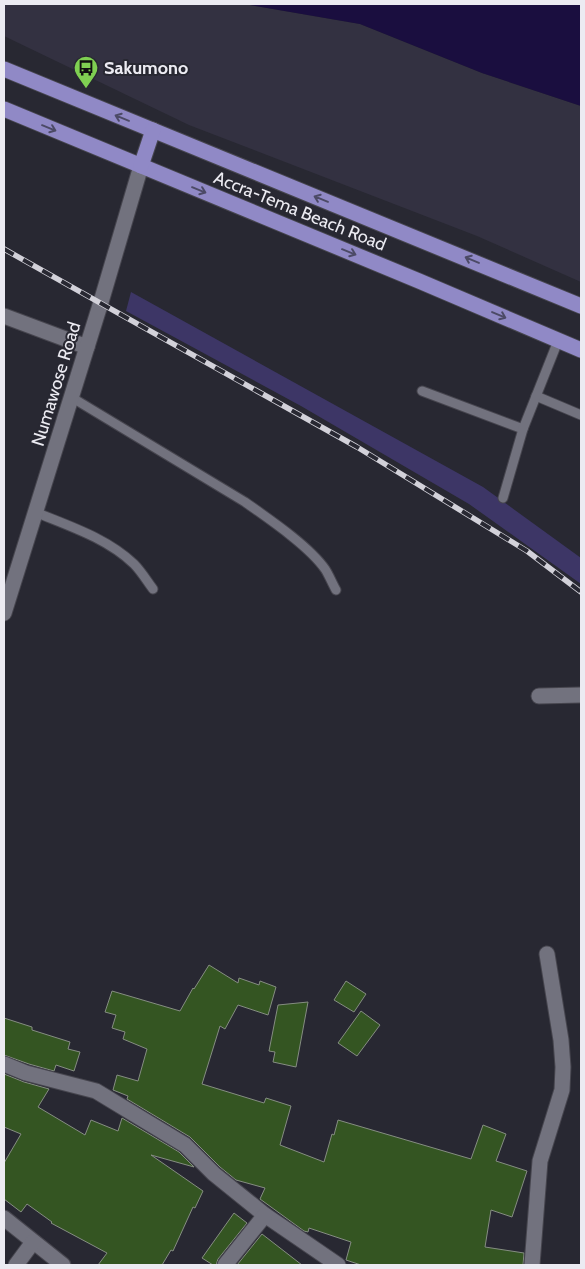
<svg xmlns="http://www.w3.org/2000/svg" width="585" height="1269" font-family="Cabin,sans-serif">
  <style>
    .built { fill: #333141 }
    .green { fill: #3d3666 }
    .water { fill: #1a0e3f }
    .building { fill: #345522; stroke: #858d82 }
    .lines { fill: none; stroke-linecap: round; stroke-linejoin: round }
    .lane-casing { stroke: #46454e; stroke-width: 11 }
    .street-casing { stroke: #46454e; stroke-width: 17 }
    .secondary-casing { stroke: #46454e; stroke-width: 17 }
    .primary-casing { stroke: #46454e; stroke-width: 17 }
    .lane { stroke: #72727e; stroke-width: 9 }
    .street { stroke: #72727e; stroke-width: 15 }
    .secondary { stroke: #72727e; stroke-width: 15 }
    .primary { stroke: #9089c6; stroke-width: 15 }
    .rail-casing { stroke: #d2d1d9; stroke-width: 5.5 }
    .rail { stroke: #282832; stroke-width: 4; stroke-dasharray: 11; stroke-linecap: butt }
    .oneway { stroke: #4c4a66 }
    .labels { text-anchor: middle; stroke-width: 4; stroke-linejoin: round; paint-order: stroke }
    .poi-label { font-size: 18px; font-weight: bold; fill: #ecebf2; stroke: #282832; text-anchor: start }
    .street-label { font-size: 18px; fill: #ecebf2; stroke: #282832 }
  </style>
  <rect width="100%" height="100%" fill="#282832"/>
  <polygon class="built" points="4,4 244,4 360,24 482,73 581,106 581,282 477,236 189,125 4,36"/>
  <polygon class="green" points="131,292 483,487 581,558 581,584 469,504 301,406 126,311"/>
  <polygon class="water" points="244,4 581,4 581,106 482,73 360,24"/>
  <g class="building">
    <polygon points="209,965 238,983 239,978 259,985 260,981 276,987 268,1015 238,1005 225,1029 220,1026 202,1084 264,1103 266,1098 291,1106 280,1145 324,1162 332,1134 334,1135 338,1120 471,1159 483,1125 506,1134 496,1161 527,1171 512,1217 491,1210 485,1247 524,1253 523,1265 361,1265 346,1260 351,1242 309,1228 308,1232 304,1231 260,1199 265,1188 236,1180 220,1167 190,1137 127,1099 128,1096 113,1090 117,1075 138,1081 147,1049 123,1039 125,1032 112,1028 116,1015 105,1012 112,991 180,1011 193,988 194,989"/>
    <polygon points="346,981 366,994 354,1012 334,1000"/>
    <polygon points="308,1002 296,1067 273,1062 275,1052 269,1051 278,1005"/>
    <polygon points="361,1011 380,1025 357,1056 338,1043"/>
    <polygon points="4,1018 32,1027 32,1030 70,1042 68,1049 80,1052 74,1071 56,1065 54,1071 29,1064 4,1055"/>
    <polygon points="4,1074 24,1082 49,1089 38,1107 85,1135 91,1120 118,1131 122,1118 179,1152 194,1167 151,1155 203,1191 195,1208 193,1207 173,1251 171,1250 162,1265 98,1265 107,1253 51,1223 52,1222 27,1204 21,1212 4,1199 4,1163 21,1134 4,1127"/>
    <polygon points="234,1213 247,1223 218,1259 216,1265 213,1265 202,1258"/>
    <polygon points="262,1234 302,1265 237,1265"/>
  </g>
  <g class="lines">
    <defs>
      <g id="lane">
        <polyline points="422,391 523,429"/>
        <polyline points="536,396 581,415"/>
        <path d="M71 397 245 502C269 519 309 546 325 569 329 575 332 583 336 590"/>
        <polyline points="503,498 523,429 558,341"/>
        <path d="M35 512C69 526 107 538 134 564 141 571 147 581 153 589"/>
      </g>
      <g id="street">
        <polyline points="4,316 87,347"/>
        <polyline points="539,696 581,695"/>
        <polyline points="4,1064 26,1073 96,1091 185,1145 214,1174 265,1215 338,1265"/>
        <polyline points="225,1265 265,1215"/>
        <polyline points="532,1265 540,1161 562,1090 563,1067 561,1040 547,954"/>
      </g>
      <g id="secondary">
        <polyline points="4,613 101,302 141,166"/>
        <polyline points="4,1218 63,1265"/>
        <polyline points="16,1265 33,1242"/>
      </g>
      <g id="primary">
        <polyline points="4,69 581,306"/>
        <polyline points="4,109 419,281 581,350"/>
        <polyline points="141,166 153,130"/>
      </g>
    </defs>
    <use href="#lane" class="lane-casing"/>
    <use href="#street" class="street-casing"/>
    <use href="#secondary" class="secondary-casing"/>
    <use href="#primary" class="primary-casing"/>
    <use href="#lane" class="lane"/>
    <use href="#street" class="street"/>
    <use href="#secondary" class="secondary"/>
    <use href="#primary" class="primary"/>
    <defs>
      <polyline id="rail" points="4,249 357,447 527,551 581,592"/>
    </defs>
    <use href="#rail" class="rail-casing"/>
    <use href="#rail" class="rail"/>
  </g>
  <defs><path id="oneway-shaft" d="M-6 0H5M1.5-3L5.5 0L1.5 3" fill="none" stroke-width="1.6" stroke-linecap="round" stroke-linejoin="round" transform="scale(1.25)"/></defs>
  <g class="oneway">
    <use href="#oneway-shaft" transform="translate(122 118) rotate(-158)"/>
    <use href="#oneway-shaft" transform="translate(49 128) rotate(22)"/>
    <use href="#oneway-shaft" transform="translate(199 190) rotate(22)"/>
    <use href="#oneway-shaft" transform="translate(321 199) rotate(-158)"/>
    <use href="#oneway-shaft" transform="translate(349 252) rotate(22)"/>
    <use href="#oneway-shaft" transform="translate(472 260) rotate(-157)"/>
    <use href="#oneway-shaft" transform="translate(499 315) rotate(23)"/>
  </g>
  <defs>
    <symbol id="bus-pin" viewBox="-11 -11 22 30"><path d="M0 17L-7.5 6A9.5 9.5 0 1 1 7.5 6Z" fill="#7fd052" stroke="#282832"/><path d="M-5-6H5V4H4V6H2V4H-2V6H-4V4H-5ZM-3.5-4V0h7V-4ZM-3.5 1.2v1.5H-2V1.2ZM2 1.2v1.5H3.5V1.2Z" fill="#111"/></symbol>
  </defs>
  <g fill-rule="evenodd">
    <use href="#bus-pin" x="72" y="54" width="28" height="38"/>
  </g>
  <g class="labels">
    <g class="poi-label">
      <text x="104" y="74">Sakumono</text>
    </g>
    <g class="street-label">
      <text transform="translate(300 211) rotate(22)" y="6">Accra-Tema Beach Road</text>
      <text transform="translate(56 384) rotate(-73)" y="6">Numawose Road</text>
    </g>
  </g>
  <rect width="585" height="1269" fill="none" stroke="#ecebf2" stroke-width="10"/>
</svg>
